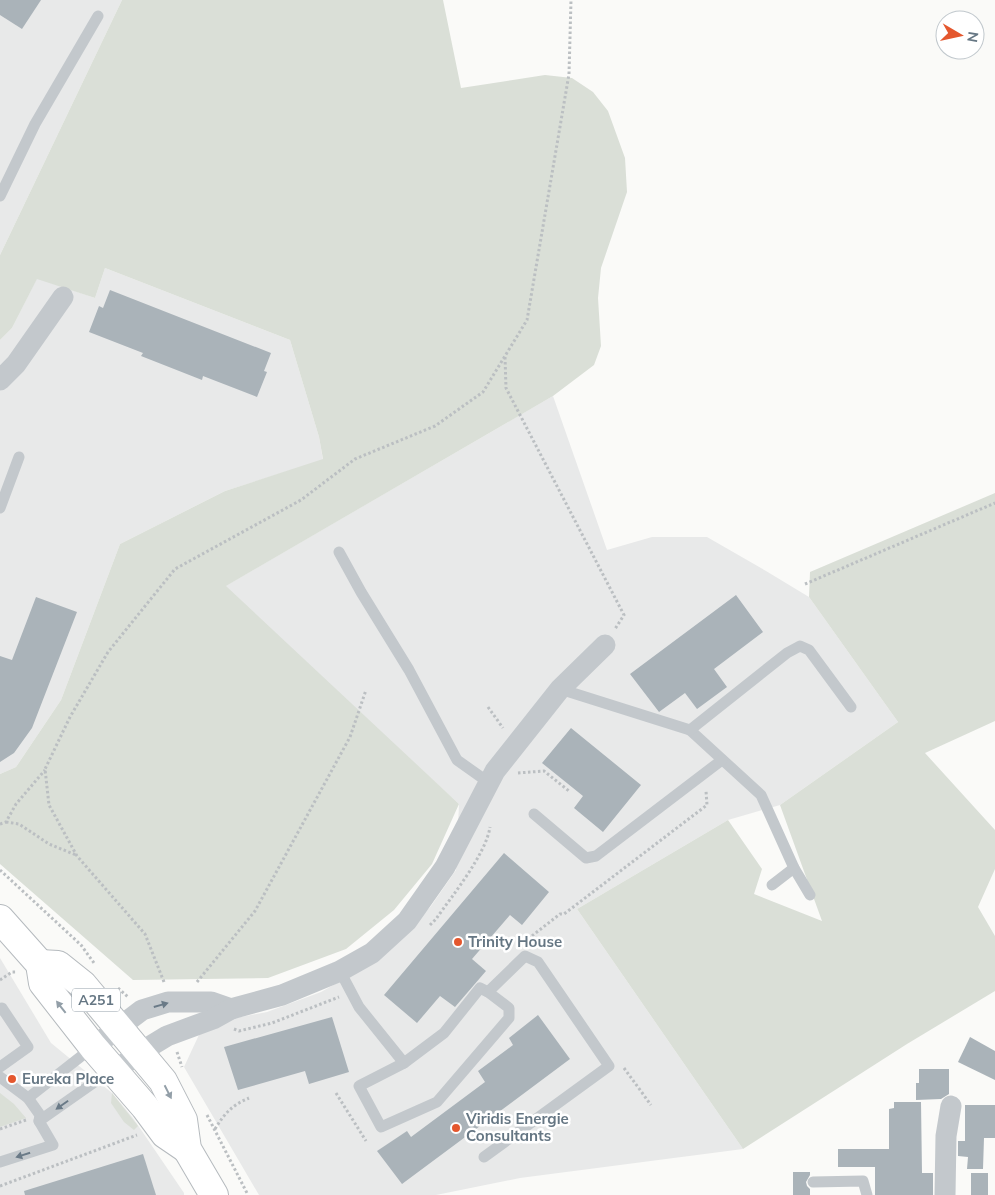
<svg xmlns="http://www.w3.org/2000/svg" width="995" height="1195" font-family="Mulish,sans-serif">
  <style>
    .built { fill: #e8e9e9 }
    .green { fill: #dadfd7 }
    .building { fill: #aab3b9 }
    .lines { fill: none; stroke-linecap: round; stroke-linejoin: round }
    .primary-casing { stroke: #b5babe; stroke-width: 30 }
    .path { stroke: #bbbfc2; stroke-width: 3; stroke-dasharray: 2.5 2.5; stroke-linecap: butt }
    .lane { stroke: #c3c8cc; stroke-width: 11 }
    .street { stroke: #c3c8cc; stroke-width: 21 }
    .primary { stroke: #fff; stroke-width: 28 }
    .oneway { fill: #6a7a87 }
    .oneway2 { fill: #939fa8 }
    .poi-dot { fill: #e4572e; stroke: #fff; stroke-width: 2 }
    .labels { text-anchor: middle; stroke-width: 5; stroke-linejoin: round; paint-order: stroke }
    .shield { fill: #fff; stroke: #939fa8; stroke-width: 1 }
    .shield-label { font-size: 14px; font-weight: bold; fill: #657683 }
    .poi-label { font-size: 15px; font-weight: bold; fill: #657683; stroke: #fff; text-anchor: start }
  </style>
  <rect width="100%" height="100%" fill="#fafaf8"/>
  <g class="built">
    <polygon points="0,0 122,0 0,255"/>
    <polygon points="105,268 290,340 319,437 323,460 225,491 120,544 61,700 16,767 0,774 0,340 12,328 37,278 95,298"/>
    <polygon points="553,396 607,550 652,537 707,537 766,571 809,597 898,722 780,805 728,820 577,909 743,1149 520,1178 436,1195 259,1195 184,1067 204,1024 267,1012 321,992 365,967 401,939 431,906 456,870 459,804 222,588"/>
    <polygon points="0,958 51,1043 112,1093 133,1118 184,1193 184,1195 0,1195"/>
  </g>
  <g class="green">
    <polygon points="122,0 443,0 461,88 545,75 572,78 593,92 608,111 625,158 627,192 601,268 598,298 601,346 594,365 553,396 226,586 459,804 432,864 394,910 346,949 268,978 133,980 0,864 0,774 16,767 61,700 120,544 225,491 323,459 319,437 290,340 105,268 95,298 37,279 12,328 0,340 0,255"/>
    <polygon points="995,493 995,721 925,753 995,830 995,869 978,907 995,936 995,991 907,1044 743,1149 577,909 728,820 762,869 754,894 822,921 780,805 898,722 809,597 810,572"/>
    <polygon points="0,1093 14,1104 26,1118 0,1127"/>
    <polygon points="112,1093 138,1126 134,1130 124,1122 111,1103"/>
  </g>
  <g class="building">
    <polygon points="0,0 41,0 22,29 0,15"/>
    <polygon points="110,290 271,353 264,371 267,372 257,397 203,376 202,380 141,356 143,353 89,332 99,306 103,308"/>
    <polygon points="736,595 763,632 714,669 727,687 697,709 685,693 659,712 630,674"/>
    <polygon points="36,597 77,612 32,728 14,753 0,762 0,656 12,660"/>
    <polygon points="571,728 641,785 603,832 574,808 583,796 542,763"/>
    <polygon points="504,853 549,892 522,925 510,915 472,959 486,971 455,1007 440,996 417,1023 384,995"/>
    <polygon points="538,1015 570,1059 402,1184 377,1151 407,1131 411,1137 485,1082 478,1071 513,1045 509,1038"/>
    <polygon points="332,1017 349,1072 309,1084 305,1071 238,1090 224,1047"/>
    <polygon points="970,1037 995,1051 995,1080 958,1062"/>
    <polygon points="919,1069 949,1069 949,1094 941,1099 916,1100 916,1083 919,1083"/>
    <polygon points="894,1102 921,1102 922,1173 933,1173 933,1195 875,1195 875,1167 838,1167 838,1149 889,1149 889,1109 894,1108"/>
    <polygon points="965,1105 995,1105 995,1138 984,1138 983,1169 967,1169 968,1157 958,1156 958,1141 965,1141"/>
    <polygon points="143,1154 156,1195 25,1195 24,1191"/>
    <polygon points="793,1172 810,1172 810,1175 806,1182 807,1186 810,1189 810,1195 793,1195"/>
    <rect x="971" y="1173" width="17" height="22"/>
  </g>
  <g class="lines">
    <defs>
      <g id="primary">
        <polyline points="0,919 40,964 43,983 93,1047 145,1107 165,1134 187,1149"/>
        <polyline points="40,964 58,965 83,985 163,1081 183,1120 187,1149 214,1195"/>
      </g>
    </defs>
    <use href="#primary" class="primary-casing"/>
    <g class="path">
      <polyline points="505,357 506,388 624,615 615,629"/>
      <polyline points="805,584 995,503"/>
      <polyline points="488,707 503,728"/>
      <polyline points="518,773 544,771 569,791"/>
      <polyline points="6,822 19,824 49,844 76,855"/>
      <polyline points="0,824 6,822 16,804 45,770"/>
      <polyline points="0,870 81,945 94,963"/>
      <path d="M430 925 436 919C452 896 486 854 490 827"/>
      <polyline points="531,943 528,939 560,914 564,914 707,805 706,791"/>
      <polyline points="0,980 12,972 17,972"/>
      <polyline points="164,982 145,934 77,856 49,805 45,769 70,717 108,652 175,569 301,500 355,459 435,426 483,392 527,320 569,74 571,0"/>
      <polyline points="197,982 255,911 350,737 366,690"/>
      <polyline points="118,988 128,997"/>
      <polyline points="234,1029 239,1031 272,1023 339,997"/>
      <polyline points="177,1052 182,1067"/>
      <polyline points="624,1068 651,1105"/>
      <polyline points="336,1093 366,1141"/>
      <polyline points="207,1115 248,1195"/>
      <polyline points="0,1129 26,1120"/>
      <path d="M215 1129C224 1114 232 1105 249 1098"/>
      <polyline points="0,1186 137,1135"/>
    </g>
    <g class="lane">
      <polyline points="0,196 35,124 98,16"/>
      <polyline points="0,508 19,457"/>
      <polyline points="339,552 361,592 409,670 457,760 488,782"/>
      <polyline points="560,689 690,730 761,795 794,868 810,895"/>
      <polyline points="690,730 787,653 800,646 809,650 851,707"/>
      <polyline points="534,814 586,858 596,856 722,760"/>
      <polyline points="772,885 794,868"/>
      <polyline points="340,971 359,1007 404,1063"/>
      <polygon points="480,988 488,992 509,1008 509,1018 437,1102 381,1127 359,1086 404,1063 444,1033"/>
      <polyline points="0,1010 2,1008 28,1047 0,1067"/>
      <polyline points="0,1077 28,1098 40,1115 39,1121 53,1145 0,1162"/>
      <polyline points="28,1098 93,1047"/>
      <polyline points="39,1121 96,1081 114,1072"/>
      <polyline points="484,1157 609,1066 538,962 525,956 488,992"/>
      <polyline points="813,1182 863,1181 867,1195"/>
    </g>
    <g class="street">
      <polyline points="0,380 16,364 63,297"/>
      <polyline points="93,1047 142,1010 168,1002 211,1002 231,1009"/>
      <polyline points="115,1071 139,1053 167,1036 213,1019 231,1009 282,995 340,971 372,953 407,921 445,867 495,771 560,689 605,645"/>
      <polyline points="945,1195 946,1136 951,1106"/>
    </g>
    <use href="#primary" class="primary"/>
  </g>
  <defs><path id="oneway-solid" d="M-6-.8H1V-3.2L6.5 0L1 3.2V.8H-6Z" transform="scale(1.25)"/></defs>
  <g class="oneway">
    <use href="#oneway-solid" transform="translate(161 1005) rotate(-16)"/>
    <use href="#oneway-solid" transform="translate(62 1105) rotate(145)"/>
    <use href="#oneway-solid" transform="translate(23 1155) rotate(162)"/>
  </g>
  <g class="oneway2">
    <use href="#oneway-solid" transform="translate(61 1007) rotate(-128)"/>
    <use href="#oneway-solid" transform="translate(168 1092) rotate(63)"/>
  </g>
  <g class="poi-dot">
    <circle cx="458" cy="942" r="5"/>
    <circle cx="12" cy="1079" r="5"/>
    <circle cx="456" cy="1128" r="5"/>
  </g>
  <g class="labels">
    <rect class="shield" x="72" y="988.5" width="48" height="23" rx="4"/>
    <g class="shield-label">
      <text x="96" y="1005">A251</text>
    </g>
    <g class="poi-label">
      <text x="468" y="947">Trinity House</text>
      <text x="22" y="1084">Eureka Place</text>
      <text x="466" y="1124">Viridis Energie<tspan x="466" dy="17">Consultants</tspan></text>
    </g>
  </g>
  <g transform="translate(960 35) rotate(99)"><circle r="24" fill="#ffffff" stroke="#c1c8cd"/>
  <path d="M0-4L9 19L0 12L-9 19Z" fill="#e4572e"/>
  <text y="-8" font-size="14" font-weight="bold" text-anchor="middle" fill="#657683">N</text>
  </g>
</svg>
